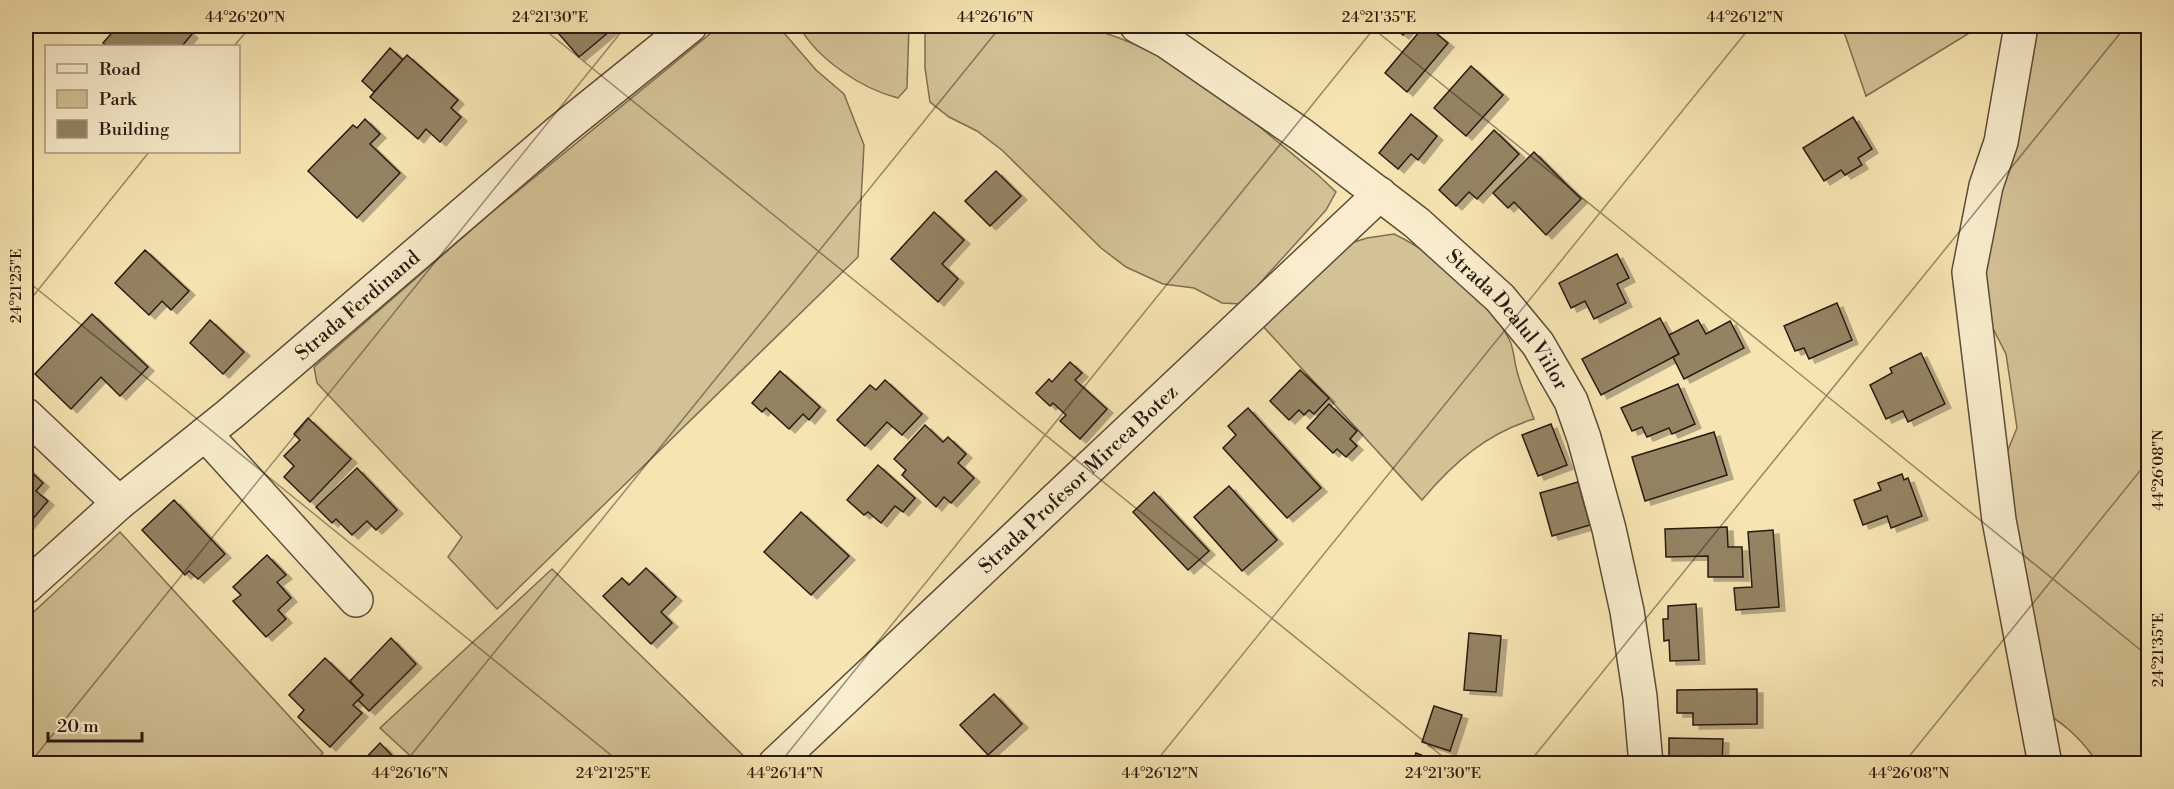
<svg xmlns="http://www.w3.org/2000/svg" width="2174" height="789" font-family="'Libre Bodoni',serif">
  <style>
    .green { fill: #d3c296; stroke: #7e6e53; stroke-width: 1.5 }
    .building { fill: #948364; stroke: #291a10; stroke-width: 1.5; filter: url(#shadow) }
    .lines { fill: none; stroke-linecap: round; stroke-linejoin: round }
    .minor-casing { stroke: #5c4c38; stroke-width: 36 }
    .minor { stroke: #f9edcd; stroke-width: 33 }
    .ticks { fill: none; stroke: #291a10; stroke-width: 1.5; stroke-opacity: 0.45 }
    .labels { text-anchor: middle; stroke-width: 4.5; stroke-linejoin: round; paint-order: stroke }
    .street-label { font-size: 20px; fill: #291a10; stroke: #f9edcd }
    .neatline { fill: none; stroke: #291a10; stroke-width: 2 }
    .ticks-label { font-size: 15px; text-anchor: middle; fill: #291a10 }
  </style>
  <defs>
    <filter id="shadow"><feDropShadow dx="6" dy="4" stdDeviation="0" flood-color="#0004"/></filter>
  </defs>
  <rect width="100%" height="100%" fill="#f6e4b2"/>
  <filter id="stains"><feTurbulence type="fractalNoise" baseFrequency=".00333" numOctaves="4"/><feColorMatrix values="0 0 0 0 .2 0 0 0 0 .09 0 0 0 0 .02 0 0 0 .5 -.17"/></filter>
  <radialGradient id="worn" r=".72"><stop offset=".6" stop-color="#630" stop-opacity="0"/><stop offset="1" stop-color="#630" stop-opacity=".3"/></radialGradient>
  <g class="green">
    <polygon points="724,26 778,26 816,70 844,94 864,145 858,257 497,609 448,557 462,537 317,383 314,367 492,212 716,29"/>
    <path d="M799 26H909L907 88 898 98C862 89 817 59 799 26Z"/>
    <path d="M925 26H1078C1172 45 1245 116 1318 175L1336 192 1326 210 1241 304 1222 303 1194 288 1163 284 1126 267 1101 248 1003 151 977 131 949 117 930 102 925 68Z"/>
    <polygon points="1842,26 1981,26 1866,96"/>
    <path d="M2027 26H2148V763H2090L2092 755C2077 735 2062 722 2040 710L2000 469 2017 428 2006 354 1986 315 1977 284Z"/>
    <path d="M1394 234C1436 254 1488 299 1509 339 1514 348 1514 361 1517 371 1521 387 1528 403 1534 419 1487 433 1453 463 1422 500L1260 323 1348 244 1367 238Z"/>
    <polygon points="120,532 323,753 313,763 26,763 26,619"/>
    <polygon points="552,569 751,763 418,763 380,728"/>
  </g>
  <g class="building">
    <polygon points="118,26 123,26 126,28 129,26 182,26 192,34 182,46 107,46 103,43"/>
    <polygon points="552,26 616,26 579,57"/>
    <polygon points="1392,26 1411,26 1403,35"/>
    <polygon points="1424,26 1427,26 1448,43 1407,92 1385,73"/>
    <polygon points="390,48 403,60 374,92 362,81"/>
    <polygon points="407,55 458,100 451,108 461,117 440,142 426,129 418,139 370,97"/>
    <polygon points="1471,66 1503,95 1466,136 1434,108"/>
    <polygon points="1411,114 1437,136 1418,160 1411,154 1398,169 1379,153"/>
    <polygon points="1853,117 1872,149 1858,158 1862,165 1845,175 1841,170 1824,181 1803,148"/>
    <polygon points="365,119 380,134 370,144 400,173 357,218 308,171 353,125 357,128"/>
    <polygon points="1494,130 1519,154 1477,199 1469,192 1456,206 1439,190"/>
    <polygon points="1534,152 1581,199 1546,235 1514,202 1508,208 1493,193"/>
    <polygon points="996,171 1021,196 990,226 965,201"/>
    <polygon points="934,212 964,240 942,264 958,279 938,302 891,259"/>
    <polygon points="145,250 189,291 171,310 162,301 149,315 115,283"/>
    <polygon points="1617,254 1629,278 1617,284 1626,303 1594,319 1585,301 1571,308 1559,283"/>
    <polygon points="1837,303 1852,340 1809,359 1804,348 1795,351 1784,326"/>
    <polygon points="92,314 148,367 120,396 101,377 71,409 35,374"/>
    <polygon points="1660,318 1679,354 1601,395 1582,359"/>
    <polygon points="210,320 244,352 223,374 190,343"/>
    <polygon points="1698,320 1706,334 1730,321 1744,348 1684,379 1673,357 1679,354 1669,335"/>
    <polygon points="1921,353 1945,404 1908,422 1903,411 1886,419 1870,385 1892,373 1890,368"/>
    <polygon points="1070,362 1082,373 1075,380 1107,409 1080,439 1060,421 1066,415 1053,403 1050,406 1036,393 1049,379 1052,382"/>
    <polygon points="1300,370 1329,398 1314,414 1309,410 1304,415 1299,410 1289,420 1270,401"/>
    <polygon points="780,371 820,407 809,420 803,414 789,429 766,408 762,412 752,403"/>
    <polygon points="885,380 922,414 902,435 887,422 865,446 837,420 870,385 876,390"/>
    <polygon points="1678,384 1695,424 1672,434 1669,428 1647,437 1642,427 1632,431 1621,408"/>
    <polygon points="1329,404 1357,431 1350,439 1357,446 1346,457 1337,449 1333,453 1307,428"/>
    <polygon points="1248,408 1321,488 1287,518 1223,448 1236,435 1228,426"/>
    <polygon points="308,418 351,459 310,502 284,477 294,466 284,456 300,440 294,434"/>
    <polygon points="1551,424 1567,465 1538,476 1522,435"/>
    <polygon points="925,425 943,442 948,437 966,454 958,463 974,478 951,503 944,497 936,507 902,475 906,470 894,459"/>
    <polygon points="1714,432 1727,475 1645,501 1632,457"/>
    <polygon points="878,465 915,498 903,512 895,506 881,523 868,512 864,515 847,500"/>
    <polygon points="26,467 43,483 36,491 48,501 26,527"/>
    <polygon points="357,468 397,510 376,530 367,521 352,535 336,519 332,523 316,507"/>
    <polygon points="1902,474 1904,480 1908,478 1922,516 1891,528 1887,516 1863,525 1854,500 1881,490 1878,483"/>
    <polygon points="1578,482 1590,525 1552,536 1540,493"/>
    <polygon points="1229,486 1277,540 1242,571 1194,517"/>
    <polygon points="1154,492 1209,551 1188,570 1133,512"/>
    <polygon points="174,500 225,554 198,579 189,571 185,575 142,530"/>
    <polygon points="801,512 849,556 811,595 764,552"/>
    <polygon points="1727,527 1728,547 1742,547 1743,577 1708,577 1708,556 1666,557 1665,529"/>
    <polygon points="1773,530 1779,607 1736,610 1734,588 1752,587 1748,532"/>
    <polygon points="267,555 286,575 277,582 291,598 278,610 286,619 266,637 233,601 241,595 233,587"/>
    <polygon points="646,568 676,597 661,612 672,623 651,644 603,596 622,578 629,585"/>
    <polygon points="1696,604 1699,660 1670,661 1669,640 1664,641 1663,619 1668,619 1668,606"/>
    <polygon points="1469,633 1501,636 1496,692 1464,690"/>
    <polygon points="391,638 416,664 369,711 358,700 363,695 350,681"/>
    <polygon points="325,658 363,695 353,705 362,713 330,747 298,717 304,710 289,695"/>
    <polygon points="1757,689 1757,724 1693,725 1693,713 1677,713 1677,690"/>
    <polygon points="994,694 1022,724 988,755 960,725"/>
    <polygon points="1434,706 1462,715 1450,751 1422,742"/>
    <polygon points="1669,738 1723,739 1722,764 1669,764"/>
    <polygon points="380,743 400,764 360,764"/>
    <polygon points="1416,753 1444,764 1412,764"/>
    <polygon points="2009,760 2009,764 1967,764"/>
  </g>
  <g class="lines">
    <defs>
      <g id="minor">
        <path id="s1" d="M1137 26 1166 41 1302 135 1417 223 1500 298 1538 344 1571 401 1584 438 1609 529 1627 611 1640 697 1646 764"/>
        <polyline points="2021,26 2001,142 1986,186 1969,272 1999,520 2045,764"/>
        <polyline points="26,415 119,503"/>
        <polyline points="205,434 356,600"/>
        <path id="s2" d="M26 587 119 503 230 414 561 130 690 26"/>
        <path id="s3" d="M775 764 1380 194"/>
      </g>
    </defs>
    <use href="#minor" class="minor-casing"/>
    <use href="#minor" class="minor"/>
  </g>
  <path class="ticks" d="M540 26 1452 764M1370 26 2148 656M234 46 251 26M26 280 622 764M26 305 149 152M29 764 626 26M404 764 1001 26M779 764 1376 26M1154 764 1751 26M1528 764 2126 26M1903 764 2148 461"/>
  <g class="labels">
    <g class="street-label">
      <text dy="7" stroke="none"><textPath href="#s2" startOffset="435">Strada Ferdinand</textPath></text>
      <text dy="7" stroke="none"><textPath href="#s1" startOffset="476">Strada Dealul Viilor</textPath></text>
      <text dy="7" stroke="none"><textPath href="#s3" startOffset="416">Strada Profesor Mircea Botez</textPath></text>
    </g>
  </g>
  <rect width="2174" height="789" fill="none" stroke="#f6e4b2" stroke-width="66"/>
  <rect x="45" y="45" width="195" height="108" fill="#f9edcd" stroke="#a69981" stroke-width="1.5"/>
  <rect x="57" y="64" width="30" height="9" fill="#f9edcd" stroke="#a69981" stroke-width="1.5"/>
  <text x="99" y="75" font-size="18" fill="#291a10">Road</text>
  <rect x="57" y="90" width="30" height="18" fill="#d3c296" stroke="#a69981" stroke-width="1.5"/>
  <text x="99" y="105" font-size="18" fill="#291a10">Park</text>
  <rect x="57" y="120" width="30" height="18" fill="#948364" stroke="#a69981" stroke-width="1.5"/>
  <text x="99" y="135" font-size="18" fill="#291a10">Building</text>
  <path d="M48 732v9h94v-9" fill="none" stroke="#291a10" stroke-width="3"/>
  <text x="57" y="732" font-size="18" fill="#291a10" stroke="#f9edcd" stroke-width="4.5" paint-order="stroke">20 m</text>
  <rect x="33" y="33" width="2108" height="723" class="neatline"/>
  <g class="ticks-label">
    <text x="245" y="22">44°26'20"N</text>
    <text x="550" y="22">24°21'30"E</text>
    <text x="995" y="22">44°26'16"N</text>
    <text x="1379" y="22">24°21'35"E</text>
    <text x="1745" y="22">44°26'12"N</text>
    <text transform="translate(16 286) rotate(-90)" y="5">24°21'25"E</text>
    <text transform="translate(2158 470) rotate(-90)" y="5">44°26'08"N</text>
    <text transform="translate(2158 650) rotate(-90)" y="5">24°21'35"E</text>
    <text x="410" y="778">44°26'16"N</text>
    <text x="613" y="778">24°21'25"E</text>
    <text x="785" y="778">44°26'14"N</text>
    <text x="1160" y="778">44°26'12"N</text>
    <text x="1443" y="778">24°21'30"E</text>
    <text x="1909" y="778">44°26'08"N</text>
  </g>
  <rect width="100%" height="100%" filter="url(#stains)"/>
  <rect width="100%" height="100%" fill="url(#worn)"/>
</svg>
